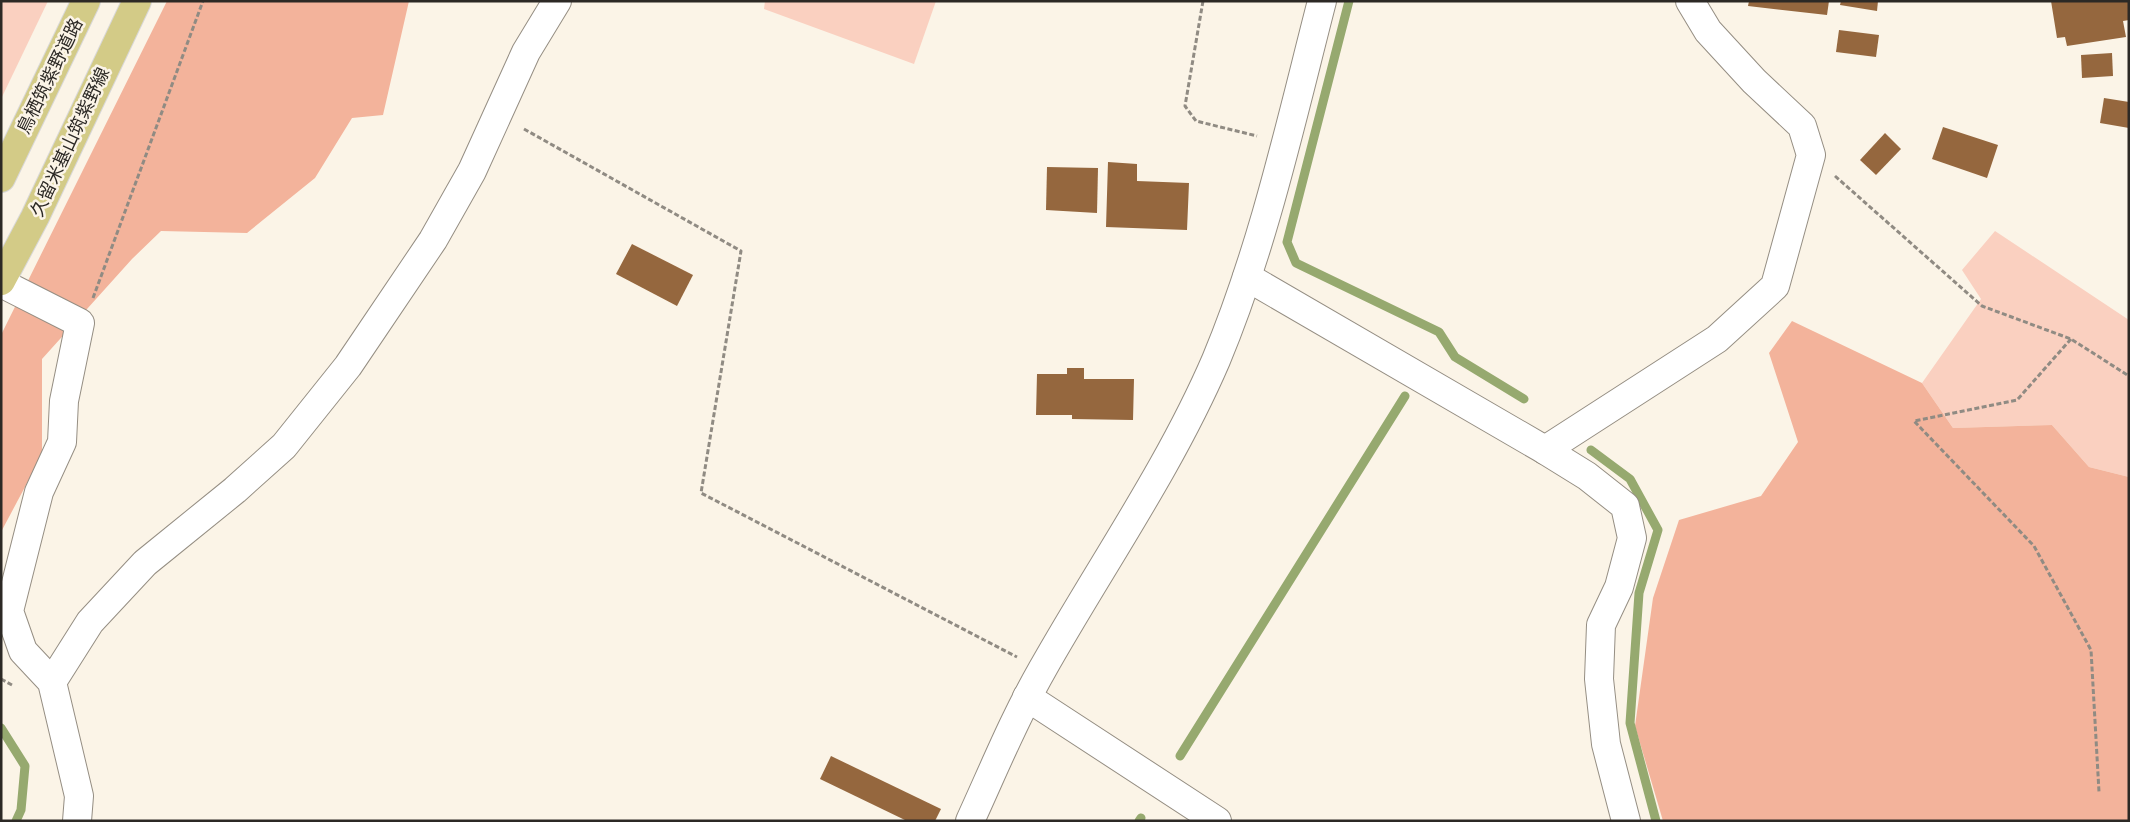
<svg xmlns="http://www.w3.org/2000/svg" width="2130" height="822" font-family="Ubuntu,'Noto Sans JP',sans-serif">
  <style>
    .green { fill: #fad0c0 }
    .forest { fill: #f3b39b }
    .lines { fill: none; stroke-linecap: round; stroke-linejoin: round }
    .stream { stroke: #96a96f; stroke-width: 9 }
    .building { fill: #95673e }
    .minor-casing { stroke: #958e83; stroke-width: 30 }
    .primary-casing { stroke: #d9d8d8; stroke-width: 30 }
    .path { stroke: #908b83; stroke-width: 3; stroke-dasharray: 5 2.5; stroke-linecap: butt }
    .minor { stroke: #fff; stroke-width: 28 }
    .primary { stroke: #d3cb87; stroke-width: 28 }
    .labels { text-anchor: middle; stroke-width: 5; stroke-linejoin: round; paint-order: stroke }
    .street-label { font-size: 18px; fill: #2c2925; stroke: #fbf4e7 }
  </style>
  <rect width="100%" height="100%" fill="#fbf4e7"/>
  <g class="green">
    <polygon points="1,1 48,1 1,99"/>
    <polygon points="765,1 936,1 914,64 764,9"/>
    <polygon points="1995,231 2129,320 2129,477 2089,467 2052,425 1953,428 1922,383 1981,299 1962,270"/>
  </g>
  <g class="forest">
    <polygon points="167,1 409,1 383,115 352,118 315,178 247,233 161,231 132,259 42,359 42,455 1,532 1,335"/>
    <polygon points="1792,321 1922,383 1953,428 2052,425 2089,467 2129,477 2129,821 1663,821 1635,726 1653,598 1679,520 1761,496 1798,442 1769,353"/>
  </g>
  <g class="lines">
    <g class="stream">
      <polyline points="1349,1 1287,242 1296,263 1439,332 1455,357 1524,399"/>
      <polyline points="1591,450 1630,479 1658,530 1639,593 1630,723 1656,821"/>
      <polyline points="1,728 25,766 21,810 16,821"/>
      <polyline points="1180,756 1405,396"/>
      <polyline points="1139,821 1141,818"/>
    </g>
  </g>
  <g class="building">
    <polygon points="1749,1 1829,1 1827,15 1748,6"/>
    <polygon points="1841,1 1878,1 1877,11 1840,5"/>
    <polygon points="2051,1 2129,1 2129,20 2123,21 2126,37 2067,46 2065,37 2057,38"/>
    <polygon points="1839,30 1879,35 1876,57 1836,52"/>
    <polygon points="2112,53 2113,76 2082,78 2081,55"/>
    <polygon points="2104,98 2129,102 2129,128 2100,123"/>
    <polygon points="1943,127 1998,145 1987,178 1932,159"/>
    <polygon points="1885,133 1901,149 1876,175 1860,160"/>
    <polygon points="1108,162 1137,164 1137,181 1189,183 1187,230 1106,227"/>
    <polygon points="1047,167 1098,168 1097,213 1046,210"/>
    <polygon points="632,244 693,275 677,306 616,274"/>
    <polygon points="1067,368 1084,368 1084,379 1134,379 1133,420 1072,419 1072,415 1036,415 1037,374 1067,374"/>
    <polygon points="831,756 941,809 935,821 907,821 820,779"/>
  </g>
  <g class="lines">
    <defs>
      <g id="minor">
        <polyline points="1247,277 1545,450 1587,476 1625,506 1632,538 1619,587 1601,625 1599,679 1606,744 1626,821"/>
        <polyline points="1,283 80,323 64,401 62,442 39,492 9,611 23,651 52,682 79,796 77,821"/>
        <polyline points="1545,450 1717,339 1775,286 1811,155 1802,126 1754,81 1708,31 1690,1"/>
        <polyline points="52,682 90,622 145,563 235,490 284,446 348,366 433,240 472,171 526,52 557,1"/>
        <polyline points="1027,697 1217,821"/>
        <path d="M970 821C993 771 1014 719 1042 670 1100 567 1169 469 1216 360 1264 245 1291 121 1322 1"/>
      </g>
      <g id="primary">
        <polyline points="1,178 86,1"/>
        <polyline points="1,281 35,217 137,1"/>
      </g>
    </defs>
    <use href="#minor" class="minor-casing"/>
    <use href="#primary" class="primary-casing"/>
    <g class="path">
      <polyline points="1203,1 1185,106 1196,121 1257,136"/>
      <polyline points="524,129 741,251 701,493 1017,657"/>
      <polyline points="1835,176 1982,306 2071,339 2129,376"/>
      <polyline points="93,298 203,1"/>
      <polyline points="2071,339 2017,400 1914,421 2034,546 2091,650 2099,792"/>
      <polyline points="1,679 12,685"/>
    </g>
    <use href="#minor" class="minor"/>
    <use href="#primary" class="primary"/>
  </g>
  <g class="labels">
    <g class="street-label">
      <text transform="translate(50 76) rotate(-64)" y="6">鳥栖筑紫野道路</text>
      <text transform="translate(70 142) rotate(-65)" y="6">久留米基山筑紫野線</text>
    </g>
  </g>
  <rect width="2130" height="822" fill="none" stroke="#2c2925" stroke-width="5"/>
</svg>
